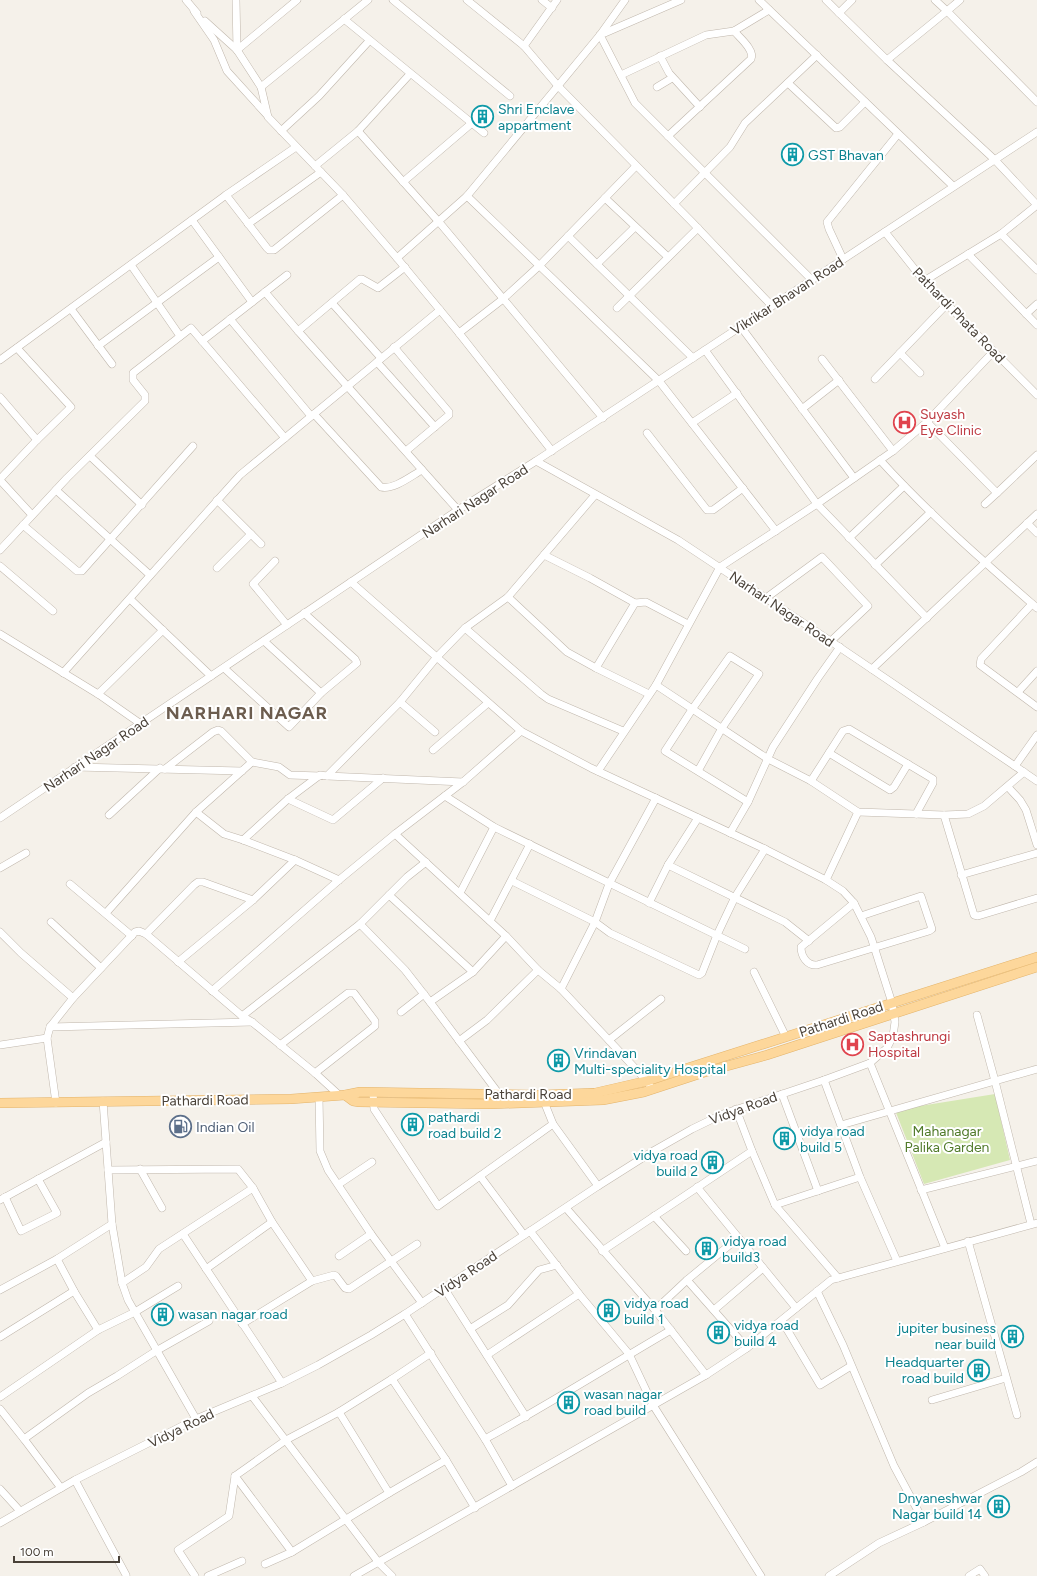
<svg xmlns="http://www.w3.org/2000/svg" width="1037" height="1576" font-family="Figtree,sans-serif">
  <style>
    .green { fill: #d6e8b4 }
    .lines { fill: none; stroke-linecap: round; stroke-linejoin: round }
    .minor-casing { stroke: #c0b7ac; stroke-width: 8 }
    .major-casing { stroke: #e3b36a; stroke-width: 10 }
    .minor { stroke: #fff; stroke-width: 7 }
    .major { stroke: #fdd79b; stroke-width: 9 }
    .labels { text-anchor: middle; stroke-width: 4; stroke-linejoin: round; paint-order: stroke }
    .culture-label { font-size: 14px; fill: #0d838f; stroke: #fff; text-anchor: start }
    .street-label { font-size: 14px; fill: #494138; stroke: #fff }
    .health-label { font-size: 14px; fill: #be3a42; stroke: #fff; text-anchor: start }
    .service-label { font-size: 14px; fill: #4e5e75; stroke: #fff; text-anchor: start }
    .park-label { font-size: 14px; fill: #517b2b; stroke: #fff }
    .district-label { font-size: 18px; font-weight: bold; letter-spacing: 1px; fill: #6c5d4f; stroke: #fff }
  </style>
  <rect width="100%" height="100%" fill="#f5f1ea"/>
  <polygon class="green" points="995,1094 1010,1160 924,1184 895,1110"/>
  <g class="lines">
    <defs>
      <g id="minor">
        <polyline points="186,0 197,13"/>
        <polyline points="236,0 237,50"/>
        <polyline points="368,0 261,87 268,117 343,195 397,258 459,333 552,451"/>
        <polyline points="393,0 510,96"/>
        <polyline points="467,0 524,46 558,86 692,222 772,306"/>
        <polyline points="542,0 552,8"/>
        <polyline points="681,0 600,35 635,103 812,280"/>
        <polyline points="759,0 953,186"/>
        <polyline points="826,0 839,13"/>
        <polyline points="852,0 839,13 887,60 995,160 1037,205"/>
        <polyline points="960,0 947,11 1037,102"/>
        <polyline points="194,11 214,40 227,71 267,115"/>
        <polyline points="344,19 484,133"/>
        <polyline points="205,21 237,50 261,87"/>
        <polyline points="524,46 557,0"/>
        <polyline points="237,50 297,0"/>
        <polyline points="660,56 669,73 700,107"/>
        <polyline points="887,60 947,11 935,0"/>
        <polyline points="621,75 706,35 734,31 769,10"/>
        <polyline points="788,83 836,128 840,127 865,102"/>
        <polyline points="657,87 672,78"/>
        <polyline points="281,131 319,96 369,41"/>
        <polyline points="358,131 439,222 603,418"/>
        <path d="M668 136 751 59C755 50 740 38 734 31"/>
        <polyline points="315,166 358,131 410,74"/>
        <polyline points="403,182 472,123"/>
        <polyline points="226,195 267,248 269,250 274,250 343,195"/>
        <polyline points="467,196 659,381 776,531"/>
        <polyline points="605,198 668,257"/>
        <polyline points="674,204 730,147 745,123 817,55"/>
        <polyline points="192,220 252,302"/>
        <polyline points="248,224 321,172"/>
        <polyline points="885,232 924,281 1037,395"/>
        <polyline points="1001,234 1037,270"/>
        <polyline points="568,236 693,358"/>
        <polyline points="968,254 1037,325"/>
        <polyline points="397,258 467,196 600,35 625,0"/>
        <polyline points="843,259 829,229 827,222 898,134"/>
        <polyline points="597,264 635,227"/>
        <polyline points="131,265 180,336"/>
        <polyline points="924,281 1001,234 1037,205"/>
        <polyline points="265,292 298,331 458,510"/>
        <polyline points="332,303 381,358"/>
        <polyline points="617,308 698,228"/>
        <polyline points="71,309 112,364"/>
        <polyline points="1026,314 1037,304"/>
        <polyline points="230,319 311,416"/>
        <polyline points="741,327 854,478"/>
        <polyline points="298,331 360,279 362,279 378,288 405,267"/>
        <polyline points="459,333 503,299 539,266 636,166"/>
        <polyline points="202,341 287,275"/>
        <polyline points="98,346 219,257"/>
        <polyline points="394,347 449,412 449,415 406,451"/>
        <polyline points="705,350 817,504 927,618"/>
        <polyline points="900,353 920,373"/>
        <polyline points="822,359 893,451"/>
        <polyline points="0,360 226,195 296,147"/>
        <polyline points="377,362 435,427"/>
        <polyline points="875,379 947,304"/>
        <polyline points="0,397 37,440"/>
        <polyline points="802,409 839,380"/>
        <path d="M314 414 381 487C394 490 411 476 422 470"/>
        <polyline points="927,422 997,493 1037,455"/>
        <polyline points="692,423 737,393"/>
        <polyline points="647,433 707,510 713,510 743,488"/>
        <polyline points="90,456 142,505"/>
        <path d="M880 460C928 513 983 561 1037 608"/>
        <polyline points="536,461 1037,132"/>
        <polyline points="0,479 35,442 71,407 17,348"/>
        <polyline points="0,480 32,515"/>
        <polyline points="56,490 150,575"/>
        <polyline points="217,500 261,544"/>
        <polyline points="985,504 997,493"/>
        <polyline points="1027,523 1037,533"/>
        <polyline points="23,525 77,571 82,571 193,446"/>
        <polyline points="849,538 904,486"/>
        <polyline points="0,550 67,478 145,401 145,395 133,380 133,373 191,328 285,438"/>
        <polyline points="544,555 590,578 635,603 596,668"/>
        <polyline points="275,561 253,584 287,625"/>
        <polyline points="875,565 931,512"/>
        <polyline points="0,566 53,611"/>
        <polyline points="217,568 251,534"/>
        <polyline points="508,597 567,652 596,668 649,694"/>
        <polyline points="766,598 822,557 868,606 831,641"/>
        <polyline points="130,599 211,676"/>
        <polyline points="635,603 646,602 688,624"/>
        <polyline points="1032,604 981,659 980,665 1037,707"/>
        <polyline points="465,628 541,694 548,699 623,731"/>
        <polyline points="0,634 98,694 141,724"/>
        <polyline points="264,641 321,693"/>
        <polyline points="224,668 289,727 321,693 357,663 355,659 304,613"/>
        <polyline points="872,669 1037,514"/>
        <polyline points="63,673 240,475 440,310"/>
        <polyline points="656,685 768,759 811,781 858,812 944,815 968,814 984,806 1024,772"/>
        <polyline points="1018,692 1037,671"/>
        <polyline points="98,694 163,630"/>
        <polyline points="400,702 435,732"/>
        <polyline points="433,750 488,703"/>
        <polyline points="829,753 890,790 894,787 908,764"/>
        <polyline points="1015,766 1037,735"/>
        <polyline points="75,767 242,771"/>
        <polyline points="165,769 213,732 218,730 221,731 252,762 279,767 290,775 320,776"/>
        <polyline points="598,771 656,685 720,567 817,504 893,451 927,422 993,352"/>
        <polyline points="698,771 722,728 759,674 730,656 693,708 665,751 748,802"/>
        <polyline points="327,776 463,782"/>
        <polyline points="811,781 843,731 849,729 933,779 933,783 916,814"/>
        <polyline points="1008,787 1020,800 1026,810 1037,845"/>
        <polyline points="445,796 494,827 745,949"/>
        <polyline points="288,799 333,820 383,778"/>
        <polyline points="196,812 224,834 243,840 295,860 339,880"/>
        <polyline points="109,815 160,768"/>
        <polyline points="944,815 974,915 978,916 1037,898"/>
        <polyline points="0,818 458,510 536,461 678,540 820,634 1037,781"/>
        <polyline points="730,833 748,802 773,747 818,678 840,647"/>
        <polyline points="395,834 506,936 538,970 561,989 647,1081 652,1089"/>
        <polyline points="243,840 288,799 320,775 327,776 400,702 436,658 465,628 508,597 595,495"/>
        <polyline points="668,865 785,922 809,941"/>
        <polyline points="0,868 26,853"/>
        <polyline points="961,875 1037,853"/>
        <polyline points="826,880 858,812"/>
        <polyline points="512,881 595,922 610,933 699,975 702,973 717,935 735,897 765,849"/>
        <polyline points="70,884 132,936"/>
        <polyline points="460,893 494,827"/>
        <polyline points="389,895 473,972"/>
        <polyline points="649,903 668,865 698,818"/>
        <path d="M854 903 801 947C801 956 807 966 817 965L929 931 932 929 921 896 861 916"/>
        <polyline points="106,913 196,812 252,762"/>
        <polyline points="490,921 530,844"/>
        <polyline points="51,922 101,968"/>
        <polyline points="360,924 405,970 430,1002 499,1094 500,1098"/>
        <polyline points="0,932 21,953 73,998"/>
        <polyline points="146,934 194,885 198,882 203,882 253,900"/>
        <polyline points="178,962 253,900 295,860"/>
        <polyline points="754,972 786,1037"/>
        <polyline points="561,989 595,922 609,884 656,798"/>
        <polyline points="212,991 339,880 395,834 463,782 521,731"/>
        <polyline points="430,1002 473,972 506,936"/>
        <polyline points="401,1012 424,994"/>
        <polyline points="977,1015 995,1081 1031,1224"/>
        <polyline points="242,1016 360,924 407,877 426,862"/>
        <polyline points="50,1027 252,1022"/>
        <polyline points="609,1040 661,999"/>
        <polyline points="459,1041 487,1020 538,970"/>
        <polyline points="0,1045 47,1038"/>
        <polyline points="280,1045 348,993 354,993 375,1021 375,1026 315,1073"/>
        <polyline points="870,1063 945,1248"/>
        <polyline points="824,1080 860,1177 897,1261"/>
        <polyline points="373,1092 374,1109 438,1206 553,1124"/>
        <polyline points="782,1094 818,1191"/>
        <polyline points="319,1097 320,1151 328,1170 371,1234 422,1303"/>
        <polyline points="543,1099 553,1124 598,1186"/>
        <polyline points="103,1101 112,1224 122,1283 128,1300 196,1419"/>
        <polyline points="56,1103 47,1038 50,1027 73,998 135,932 139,931 146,934 242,1016 252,1022 315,1073 339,1095"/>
        <polyline points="841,1125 1037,1069"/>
        <polyline points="752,1151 775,1205 838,1278"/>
        <polyline points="140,1169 162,1208"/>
        <polyline points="108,1170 238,1169 253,1188 272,1222 312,1281"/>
        <polyline points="480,1176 524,1235"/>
        <polyline points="339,1184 372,1162"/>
        <polyline points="697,1187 796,1308"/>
        <polyline points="921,1190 1037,1161"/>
        <polyline points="5,1197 21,1231 57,1213 38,1179"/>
        <polyline points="0,1200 106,1142"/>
        <polyline points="775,1205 860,1177"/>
        <polyline points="566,1208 655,1310 706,1375"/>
        <polyline points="654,1216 686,1251"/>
        <polyline points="530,1231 579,1294 629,1354 653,1405 761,1576"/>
        <polyline points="183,1234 282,1383"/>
        <polyline points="968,1241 1017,1415"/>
        <polyline points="602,1251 752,1151 736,1109"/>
        <polyline points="339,1256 371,1234"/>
        <polyline points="57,1259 74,1291 98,1330"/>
        <polyline points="206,1269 272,1222"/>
        <polyline points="687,1280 747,1348"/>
        <polyline points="122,1283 146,1267 159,1249 253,1188"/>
        <polyline points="444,1288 526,1417"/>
        <polyline points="0,1290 57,1259 112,1224"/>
        <polyline points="817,1291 843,1345 894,1466 924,1522"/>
        <polyline points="655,1310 687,1280 738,1238"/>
        <polyline points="714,1310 763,1268"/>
        <polyline points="405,1314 485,1439 512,1486"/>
        <polyline points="782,1321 820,1385 851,1366"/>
        <polyline points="242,1324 312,1281 334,1275 336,1276 345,1288 349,1289 417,1244"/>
        <polyline points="470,1329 508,1305 539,1270 557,1265"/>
        <polyline points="0,1337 74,1291"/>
        <polyline points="487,1355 579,1294"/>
        <polyline points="392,1379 446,1460 475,1508"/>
        <polyline points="252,1396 379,1563 392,1576"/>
        <polyline points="0,1397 98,1330 135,1312 178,1286"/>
        <polyline points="932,1400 1006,1378"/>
        <polyline points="0,1409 24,1439 61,1488"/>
        <polygon points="339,1412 389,1493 292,1552 235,1476 286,1440"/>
        <polyline points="339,1412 392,1379 431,1353"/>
        <polyline points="24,1439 88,1393 117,1376 156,1351 209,1321"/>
        <path d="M485 1439C548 1405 609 1366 671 1330"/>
        <polyline points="75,1480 126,1575"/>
        <polyline points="0,1489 20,1511"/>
        <polyline points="389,1493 446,1460"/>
        <polyline points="0,1523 75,1480 196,1419 282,1383 318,1365 371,1335 405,1314 598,1186 655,1150 692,1129 723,1114 824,1080 870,1063 887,1048 893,1036 895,1022 892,1003 871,937 854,903 843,891 826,880 765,849 591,768 521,731 351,582"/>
        <polyline points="265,1564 292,1552"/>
        <polyline points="195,1576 178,1550 229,1516 235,1476"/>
        <polyline points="208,1576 242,1561"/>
        <polyline points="354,1576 706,1375 747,1348 831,1280 1037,1223"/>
        <polyline points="829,1576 879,1543 924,1522 1021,1472 1037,1462"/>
        <polyline points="969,1576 980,1569 985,1576"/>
      </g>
      <g id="major">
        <polyline points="345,1095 353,1101 359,1102 491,1104 603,1100 644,1092 705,1072 767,1055 1037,967"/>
        <polyline points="0,1103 291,1099 345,1095 360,1092 540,1095 595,1093 647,1081 1037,957"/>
      </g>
    </defs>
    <use href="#minor" class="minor-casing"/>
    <use href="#major" class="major-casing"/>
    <use href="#minor" class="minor"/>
    <use href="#major" class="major"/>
  </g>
  <defs>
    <symbol id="building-ring" viewBox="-11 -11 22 22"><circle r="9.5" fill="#fff" stroke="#0f9aa8" stroke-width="1.5"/><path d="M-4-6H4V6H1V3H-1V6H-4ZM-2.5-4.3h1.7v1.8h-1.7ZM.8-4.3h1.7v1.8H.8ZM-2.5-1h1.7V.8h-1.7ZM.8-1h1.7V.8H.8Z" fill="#0f9aa8"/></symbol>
    <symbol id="hospital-ring" viewBox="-11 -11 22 22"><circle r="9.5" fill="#fff" stroke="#e0444e" stroke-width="1.5"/><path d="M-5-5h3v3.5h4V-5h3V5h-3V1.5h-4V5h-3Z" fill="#e0444e"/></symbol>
    <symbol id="fuel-ring" viewBox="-11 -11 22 22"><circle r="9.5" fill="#fff" stroke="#5c6f8a" stroke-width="1.5"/><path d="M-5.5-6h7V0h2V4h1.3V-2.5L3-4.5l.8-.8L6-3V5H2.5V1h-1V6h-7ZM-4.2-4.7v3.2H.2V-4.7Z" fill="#5c6f8a"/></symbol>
  </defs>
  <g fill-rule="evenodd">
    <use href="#building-ring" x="470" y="104" width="25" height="25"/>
    <use href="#building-ring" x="780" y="142" width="25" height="25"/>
    <use href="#hospital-ring" x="892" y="410" width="25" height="25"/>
    <use href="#hospital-ring" x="840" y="1032" width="25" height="25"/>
    <use href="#building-ring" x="546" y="1048" width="25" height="25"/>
    <use href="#building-ring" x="400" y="1112" width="25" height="25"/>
    <use href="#fuel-ring" x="168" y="1114" width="25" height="25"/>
    <use href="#building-ring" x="772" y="1126" width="25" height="25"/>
    <use href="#building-ring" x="700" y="1150" width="25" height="25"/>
    <use href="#building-ring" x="694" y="1236" width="25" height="25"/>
    <use href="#building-ring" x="596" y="1298" width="25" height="25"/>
    <use href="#building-ring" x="150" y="1302" width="25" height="25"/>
    <use href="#building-ring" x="706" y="1320" width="25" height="25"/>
    <use href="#building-ring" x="1000" y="1324" width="25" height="25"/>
    <use href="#building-ring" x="966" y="1358" width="25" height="25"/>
    <use href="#building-ring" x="556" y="1390" width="25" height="25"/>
    <use href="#building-ring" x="986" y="1494" width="25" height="25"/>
  </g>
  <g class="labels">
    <g class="culture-label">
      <text x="498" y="114">Shri Enclave<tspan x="498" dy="16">appartment</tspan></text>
      <text x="808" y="160">GST Bhavan</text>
      <text x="574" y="1058">Vrindavan<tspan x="574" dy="16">Multi-speciality Hospital</tspan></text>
      <text x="428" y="1122">pathardi<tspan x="428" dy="16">road build 2</tspan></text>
      <text x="800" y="1136">vidya road<tspan x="800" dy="16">build 5</tspan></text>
      <text x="698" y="1160" text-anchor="end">vidya road<tspan x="698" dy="16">build 2</tspan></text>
      <text x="722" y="1246">vidya road<tspan x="722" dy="16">build3</tspan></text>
      <text x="624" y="1308">vidya road<tspan x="624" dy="16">build 1</tspan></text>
      <text x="178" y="1319">wasan nagar road</text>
      <text x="734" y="1330">vidya road<tspan x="734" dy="16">build 4</tspan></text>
      <text x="996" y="1333" text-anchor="end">jupiter business<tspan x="996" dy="16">near build</tspan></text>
      <text x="964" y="1367" text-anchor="end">Headquarter<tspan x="964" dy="16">road build</tspan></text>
      <text x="584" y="1399">wasan nagar<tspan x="584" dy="16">road build</tspan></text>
      <text x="982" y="1503" text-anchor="end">Dnyaneshwar<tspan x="982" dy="16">Nagar build 14</tspan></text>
    </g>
    <g class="street-label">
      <text transform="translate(787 296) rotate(-33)" y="5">Vikrikar Bhavan Road</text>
      <text transform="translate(959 315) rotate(46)" y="5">Pathardi Phata Road</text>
      <text transform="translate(475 501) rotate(-33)" y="5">Narhari Nagar Road</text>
      <text transform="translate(782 609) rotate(34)" y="5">Narhari Nagar Road</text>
      <text transform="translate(96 754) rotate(-34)" y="5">Narhari Nagar Road</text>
      <text transform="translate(841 1019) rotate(-18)" y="5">Pathardi Road</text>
      <text x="528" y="1099">Pathardi Road</text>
      <text transform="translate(205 1100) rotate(-1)" y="5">Pathardi Road</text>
      <text transform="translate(743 1108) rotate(-20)" y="5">Vidya Road</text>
      <text transform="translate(466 1274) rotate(-34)" y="5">Vidya Road</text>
      <text transform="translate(181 1428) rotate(-26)" y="5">Vidya Road</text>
    </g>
    <g class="health-label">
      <text x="920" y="419">Suyash<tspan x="920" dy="16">Eye Clinic</tspan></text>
      <text x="868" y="1041">Saptashrungi<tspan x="868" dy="16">Hospital</tspan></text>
    </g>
    <g class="service-label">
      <text x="196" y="1132">Indian Oil</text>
    </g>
    <g class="park-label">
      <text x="947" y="1136">Mahanagar<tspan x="947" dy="16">Palika Garden</tspan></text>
    </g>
    <g class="district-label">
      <text x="247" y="719">NARHARI NAGAR</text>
    </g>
  </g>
  <path d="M14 1556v6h105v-6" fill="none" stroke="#494138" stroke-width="2"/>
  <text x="20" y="1556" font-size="12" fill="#494138" stroke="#ffffff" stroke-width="3" paint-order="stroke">100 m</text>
</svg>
